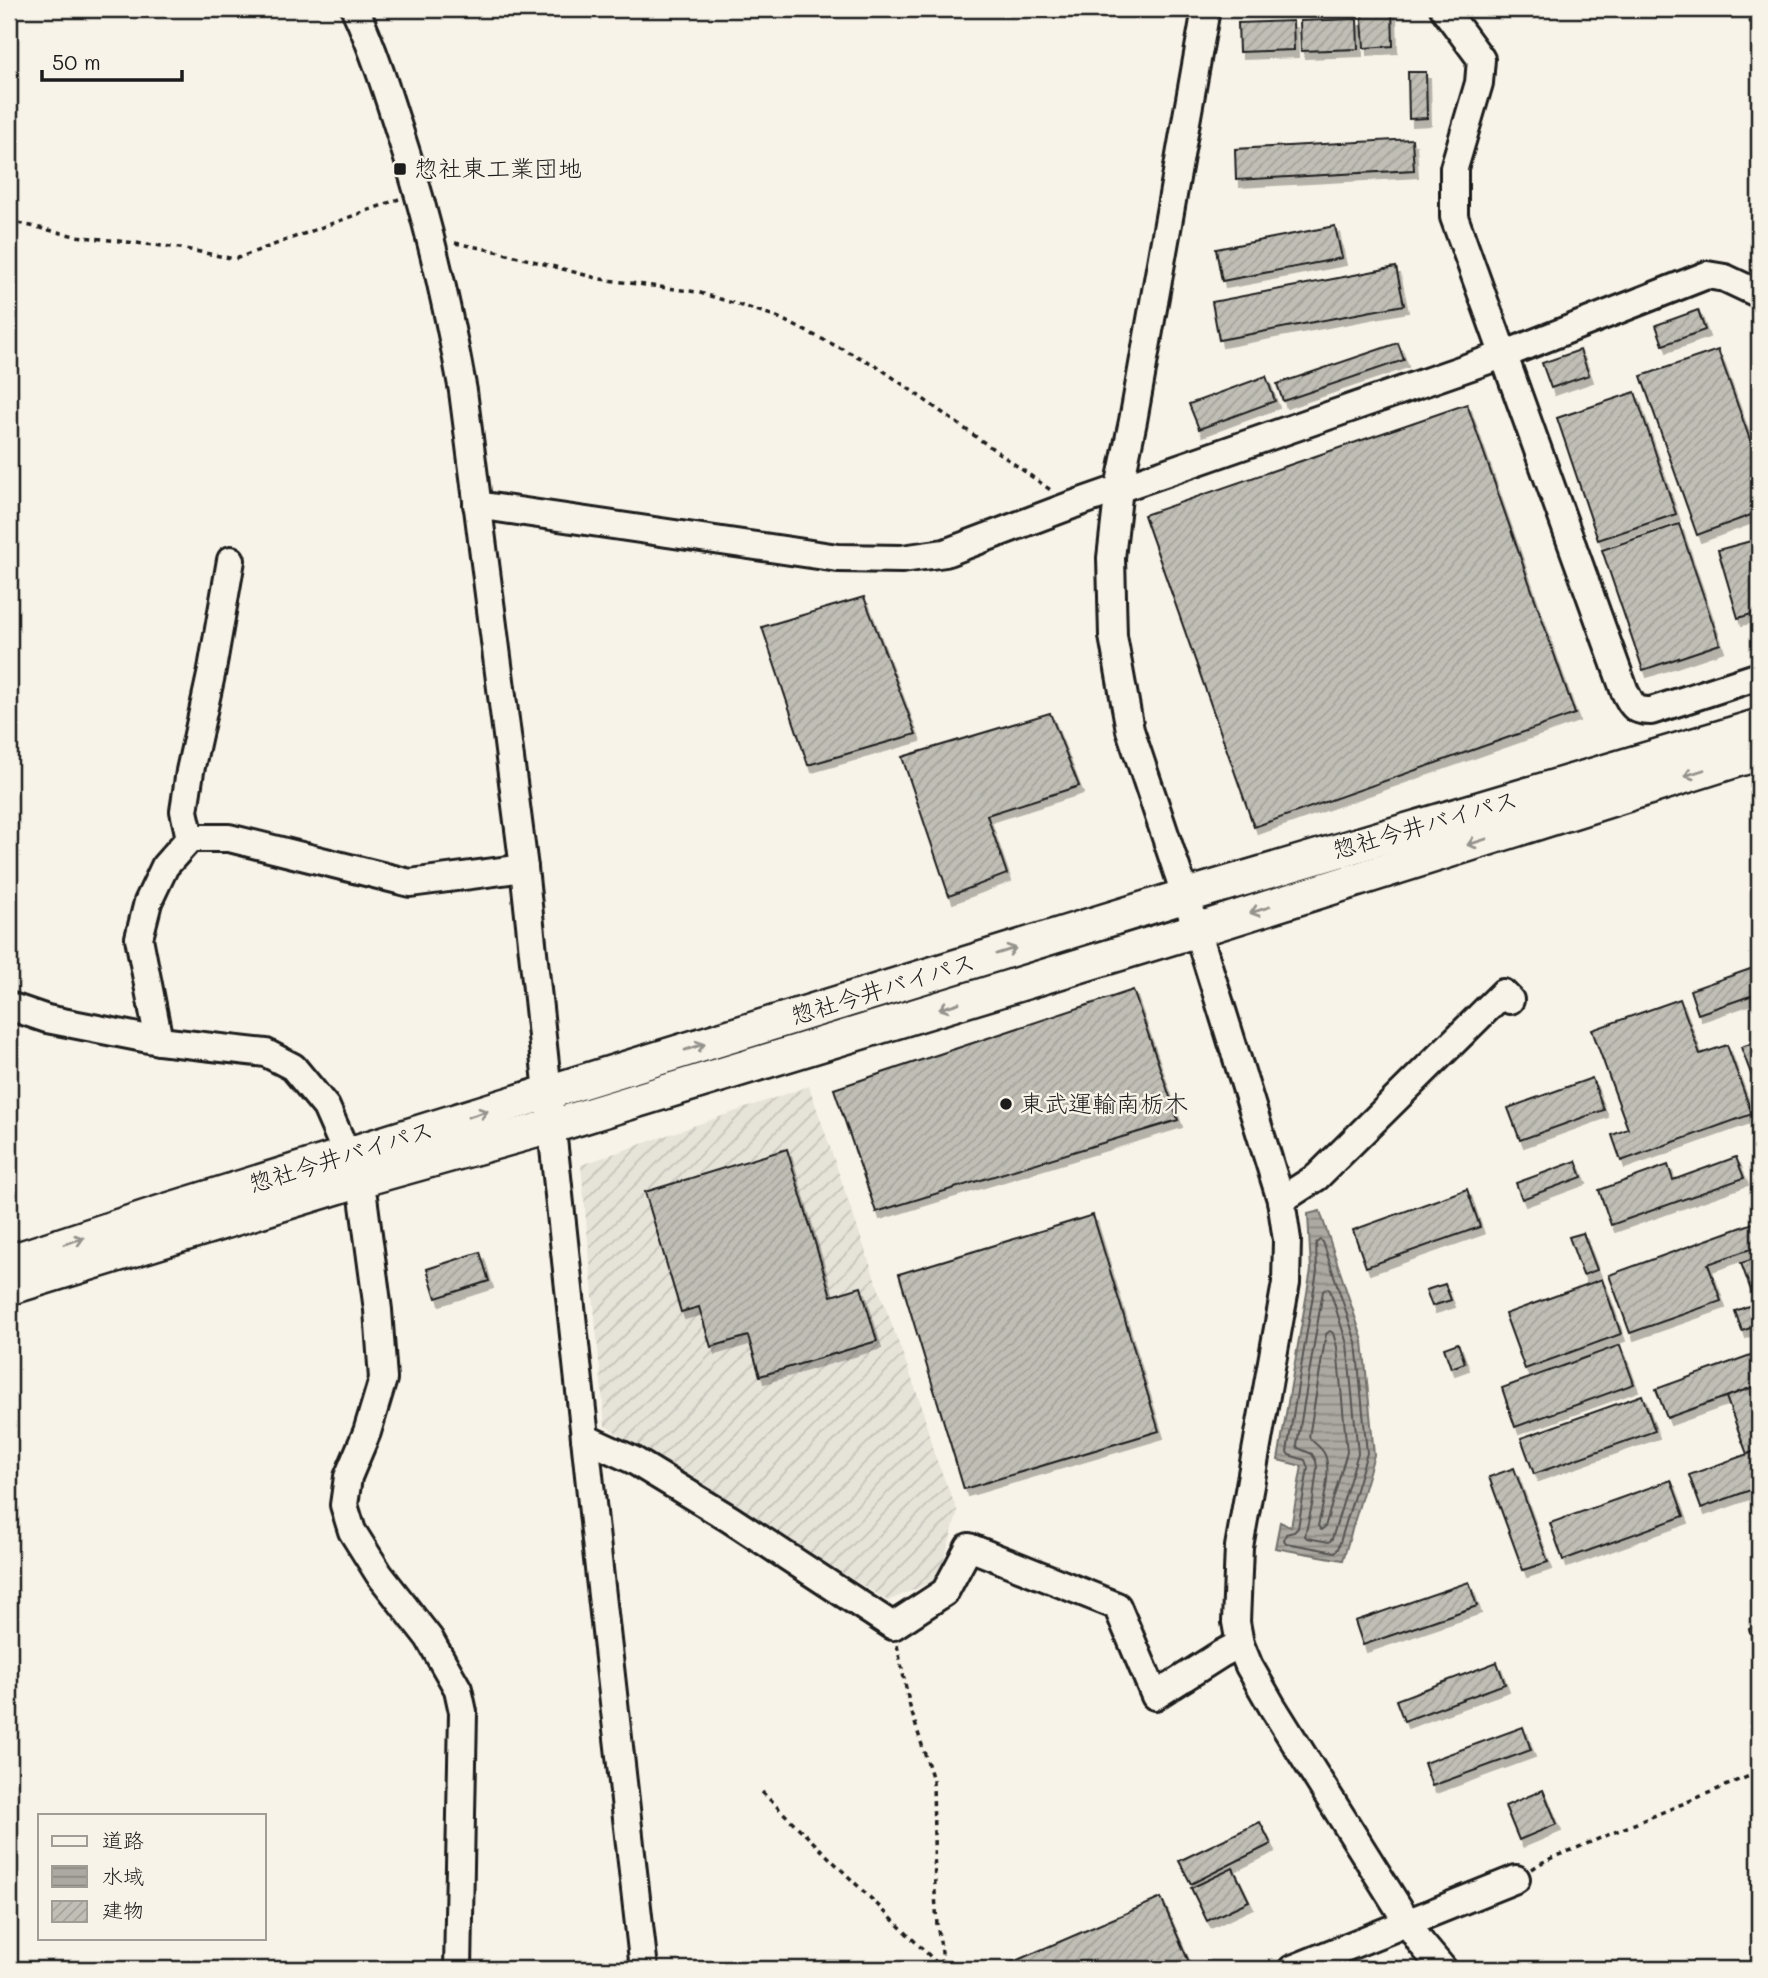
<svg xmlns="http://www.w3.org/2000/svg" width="1768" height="1978" font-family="Mali,'Klee One',sans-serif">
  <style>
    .industrial { fill: url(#industrial-furrows) }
    .water { fill: url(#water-rules); stroke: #72716c; stroke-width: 2 }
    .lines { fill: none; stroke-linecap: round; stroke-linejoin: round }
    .shore { stroke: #565452; stroke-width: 2 }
    .building { fill: url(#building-hatch); stroke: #1c1c1c; stroke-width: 2; filter: url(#shadow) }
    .minor-casing { stroke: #1c1c1c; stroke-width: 32 }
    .major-casing { stroke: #1c1c1c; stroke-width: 38 }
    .path { stroke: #1c1c1c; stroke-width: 3.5; stroke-dasharray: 5 5; stroke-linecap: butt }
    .minor { stroke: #f7f3e8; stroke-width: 26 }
    .major { stroke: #f7f3e8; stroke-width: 33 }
    .oneway { stroke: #94928c }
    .poi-dot { fill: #1c1c1c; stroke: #f7f3e8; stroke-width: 2.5 }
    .labels { text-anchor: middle; stroke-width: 5; stroke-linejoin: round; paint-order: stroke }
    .poi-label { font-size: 24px; fill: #1c1c1c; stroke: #f7f3e8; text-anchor: start }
    .street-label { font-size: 24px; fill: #1c1c1c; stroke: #f7f3e8 }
  </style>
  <defs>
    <pattern id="industrial-furrows" width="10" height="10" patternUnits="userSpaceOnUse" patternTransform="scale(1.75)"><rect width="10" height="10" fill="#e6e3d9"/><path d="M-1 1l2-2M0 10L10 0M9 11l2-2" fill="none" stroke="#c5c2ba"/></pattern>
    <pattern id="water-rules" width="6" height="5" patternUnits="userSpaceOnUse" patternTransform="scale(1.75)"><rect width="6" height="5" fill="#aca9a2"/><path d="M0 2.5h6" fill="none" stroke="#8b8983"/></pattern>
    <pattern id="building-hatch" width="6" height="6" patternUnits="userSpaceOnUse" patternTransform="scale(1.75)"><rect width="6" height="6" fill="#c0beb5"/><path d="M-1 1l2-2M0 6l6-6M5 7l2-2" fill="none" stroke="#a4a39b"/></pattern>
    <filter id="shadow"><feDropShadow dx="4" dy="7" stdDeviation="0" flood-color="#0004"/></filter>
  </defs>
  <rect width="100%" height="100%" fill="#f7f3e8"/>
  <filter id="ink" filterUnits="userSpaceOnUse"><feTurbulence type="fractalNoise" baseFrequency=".0143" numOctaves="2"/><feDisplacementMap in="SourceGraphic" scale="14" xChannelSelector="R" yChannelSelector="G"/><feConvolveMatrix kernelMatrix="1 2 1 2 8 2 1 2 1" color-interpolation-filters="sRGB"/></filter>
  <g filter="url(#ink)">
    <polygon class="industrial" points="809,1086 874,1276 921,1404 934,1454 958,1512 938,1579 888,1601 605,1426 581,1165"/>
    <polygon class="water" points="1320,1211 1363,1341 1374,1455 1343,1560 1275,1548 1280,1522 1291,1527 1302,1466 1278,1460 1311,1270 1308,1214"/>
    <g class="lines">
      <g class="shore">
        <polygon points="1320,1240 1323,1242 1356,1342 1367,1453 1338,1549 1335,1552 1286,1543 1284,1540 1286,1534 1294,1532 1298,1528 1308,1468 1305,1460 1289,1455 1287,1452 1317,1271 1316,1243"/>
        <polygon points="1327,1288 1330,1290 1347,1344 1358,1453 1332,1539 1329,1542 1307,1538 1305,1536 1313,1501 1317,1468 1316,1461 1312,1454 1298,1448 1297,1445 1323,1291"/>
        <path d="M1330 1331 1333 1333 1337 1347 1347 1452 1325 1527 1321 1530 1318 1526C1322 1508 1333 1469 1324 1453 1320 1446 1313 1443 1309 1437L1326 1334Z"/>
      </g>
    </g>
    <g class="building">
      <polygon points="1364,9 1392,9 1393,46 1364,48 1362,19"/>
      <polygon points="1357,19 1358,49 1301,51 1300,21"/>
      <polygon points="1293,21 1294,50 1239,52 1238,23"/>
      <polygon points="1408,72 1426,72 1427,118 1409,119"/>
      <polygon points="1412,139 1414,170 1236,180 1235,149"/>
      <polygon points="1335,226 1342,258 1222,281 1216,249"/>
      <polygon points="1396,267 1404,305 1219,340 1212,302"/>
      <polygon points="1698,310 1705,330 1663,345 1656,325"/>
      <polygon points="1398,343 1404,360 1283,401 1277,384"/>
      <polygon points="1580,350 1589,375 1551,388 1542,363"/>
      <polygon points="1718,350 1759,465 1759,512 1697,535 1641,376"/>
      <polygon points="1266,376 1275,401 1199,429 1189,404"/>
      <polygon points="1635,392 1676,514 1598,540 1557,418"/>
      <polygon points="1467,404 1575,714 1254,827 1144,515"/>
      <polygon points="1679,524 1720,644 1643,670 1602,550"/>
      <polygon points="1758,539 1759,545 1759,612 1738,618 1718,550"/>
      <polygon points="864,597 916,734 808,765 762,627"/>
      <polygon points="1050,713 1079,786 987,815 1007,874 949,896 902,757"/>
      <polygon points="1759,966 1759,993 1698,1014 1690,990"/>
      <polygon points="1133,990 1178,1120 876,1212 834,1089"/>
      <polygon points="1680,999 1700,1054 1727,1045 1752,1114 1621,1161 1612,1135 1628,1129 1592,1030"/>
      <polygon points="1759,1041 1759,1080 1754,1082 1741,1047"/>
      <polygon points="1592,1078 1604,1110 1520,1140 1508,1108"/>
      <polygon points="787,1149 831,1296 861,1287 877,1341 760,1376 748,1336 711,1347 699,1307 681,1312 645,1192"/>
      <polygon points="1736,1157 1744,1178 1611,1225 1599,1190 1668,1165 1673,1180"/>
      <polygon points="1576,1161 1582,1177 1522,1199 1516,1183"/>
      <polygon points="1467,1189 1480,1227 1366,1267 1353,1230"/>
      <polygon points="1093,1215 1159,1431 964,1489 899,1274"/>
      <polygon points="1759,1221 1759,1246 1708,1264 1721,1301 1630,1333 1609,1275"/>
      <polygon points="1583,1233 1597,1270 1583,1275 1569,1237"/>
      <polygon points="480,1252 489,1281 436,1298 427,1269"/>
      <polygon points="1759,1257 1759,1291 1752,1293 1741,1263"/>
      <polygon points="1602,1279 1621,1334 1525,1369 1505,1314"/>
      <polygon points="1445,1284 1451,1300 1432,1306 1426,1290"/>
      <polygon points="1759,1302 1759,1325 1742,1331 1735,1311"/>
      <polygon points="1458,1343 1465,1363 1451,1368 1444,1348"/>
      <polygon points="1620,1345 1634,1384 1515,1427 1502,1388"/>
      <polygon points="1759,1352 1759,1385 1667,1418 1656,1389"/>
      <polygon points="1753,1387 1759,1404 1759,1450 1747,1454 1726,1397"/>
      <polygon points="1642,1395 1655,1431 1534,1474 1521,1438"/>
      <polygon points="1759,1450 1759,1487 1701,1508 1689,1475"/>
      <polygon points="1514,1468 1548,1562 1523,1570 1489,1477"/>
      <polygon points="1671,1480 1684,1516 1563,1560 1550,1523"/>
      <polygon points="1469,1582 1477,1606 1363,1645 1355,1621"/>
      <polygon points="1759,1625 1759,1658 1749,1629"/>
      <polygon points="1497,1662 1505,1684 1404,1721 1396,1700"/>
      <polygon points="1523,1727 1531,1750 1432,1786 1424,1763"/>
      <polygon points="1543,1790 1557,1824 1519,1840 1505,1806"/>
      <polygon points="1260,1822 1271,1844 1191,1884 1179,1861"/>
      <polygon points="1233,1868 1249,1901 1207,1921 1191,1888"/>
      <polygon points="1161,1898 1192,1969 1011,1969 1008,1964"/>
    </g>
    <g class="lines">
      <defs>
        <g id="minor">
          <path d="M355 9C373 48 386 89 399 130 427 216 447 302 463 391L524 868 600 1578 644 1969"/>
          <polyline points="1206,9 1133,421 1119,488 1111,558 1113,636 1130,730 1197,930 1281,1200 1287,1240 1286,1283 1239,1547 1236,1622 1240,1644 1249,1666 1272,1706 1408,1923 1421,1943 1443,1969"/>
          <path d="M1444 9 1481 59 1479 83 1454 168V217L1625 692C1633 707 1634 711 1651 711L1759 676"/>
          <polyline points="477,505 838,558 902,559 945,553 1072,505 1503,355 1707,275 1725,278 1759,294"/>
          <polyline points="190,838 184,811 190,771 211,675 231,560"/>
          <polyline points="9,1006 47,1019 159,1041 266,1053 293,1067 326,1107 341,1141"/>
          <polyline points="159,1041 139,938 148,902 165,866 190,838 229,838 410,883 524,868"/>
          <polyline points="363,1197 378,1310 383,1379 367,1432 348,1477 344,1505 352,1531 379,1574 429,1638 458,1689 463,1712 458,1969"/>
          <polyline points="1281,1200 1317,1177 1503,993 1510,1000"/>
          <polyline points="585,1438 633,1460 730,1519 893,1626 945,1592 969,1547 1117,1606 1155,1696 1221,1654 1240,1644"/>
          <polyline points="1292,1969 1516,1879"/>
        </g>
        <g id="major">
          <polyline points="9,1262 165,1211 549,1092 1185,896 1759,726"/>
          <polyline points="9,1288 360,1180 553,1126 1197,930 1759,753"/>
        </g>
      </defs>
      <use href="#minor" class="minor-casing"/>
      <use href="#major" class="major-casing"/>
      <g class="path">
        <polyline points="1746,9 1759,47"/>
        <polyline points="9,221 75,236 180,248 235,259 399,199"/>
        <polyline points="455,243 496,251 600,279 697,292 775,316 877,366 1052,491"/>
        <polyline points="897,1645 910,1707 933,1780 935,1893 937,1925 942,1952 942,1969"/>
        <polyline points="762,1792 943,1969"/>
        <polyline points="1532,1869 1543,1862 1759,1772"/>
      </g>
      <use href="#minor" class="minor"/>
      <use href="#major" class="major"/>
    </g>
    <defs><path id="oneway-shaft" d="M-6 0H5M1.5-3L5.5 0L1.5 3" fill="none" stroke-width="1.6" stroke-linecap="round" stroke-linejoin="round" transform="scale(1.75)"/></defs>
    <g class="oneway">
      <use href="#oneway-shaft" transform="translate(1694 773) rotate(162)"/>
      <use href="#oneway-shaft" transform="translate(1477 842) rotate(162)"/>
      <use href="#oneway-shaft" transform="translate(1260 910) rotate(162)"/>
      <use href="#oneway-shaft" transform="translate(1006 951) rotate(-17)"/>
      <use href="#oneway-shaft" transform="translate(949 1006) rotate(163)"/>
      <use href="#oneway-shaft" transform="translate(695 1047) rotate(-17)"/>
      <use href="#oneway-shaft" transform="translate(478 1114) rotate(-17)"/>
      <use href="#oneway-shaft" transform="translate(74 1241) rotate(-18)"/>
    </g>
  </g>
  <g class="poi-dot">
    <rect x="393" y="162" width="14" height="14" rx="3.5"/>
    <circle cx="1006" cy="1104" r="7"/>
  </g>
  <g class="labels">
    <g class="poi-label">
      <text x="414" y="177">惣社東工業団地</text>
      <text x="1020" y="1112">東武運輸南栃木</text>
    </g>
    <g class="street-label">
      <text transform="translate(1425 825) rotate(-16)" y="8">惣社今井バイパス</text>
      <text transform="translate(883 989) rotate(-17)" y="8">惣社今井バイパス</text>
      <text transform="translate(341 1157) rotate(-17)" y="8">惣社今井バイパス</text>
    </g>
  </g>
  <rect width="1768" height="1978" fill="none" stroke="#f7f3e8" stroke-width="35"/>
  <rect x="18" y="18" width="1733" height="1943" fill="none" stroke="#1c1c1c" stroke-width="2.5" filter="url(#ink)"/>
  <rect x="38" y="1814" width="228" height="126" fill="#f7f3e8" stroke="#9f9d96" stroke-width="2"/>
  <rect x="52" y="1836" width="35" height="10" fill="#f7f3e8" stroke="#9f9d96" stroke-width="2"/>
  <text x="102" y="1848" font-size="21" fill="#1c1c1c">道路</text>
  <rect x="52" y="1866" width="35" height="21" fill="url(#water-rules)" stroke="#9f9d96" stroke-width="2"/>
  <text x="102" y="1884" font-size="21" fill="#1c1c1c">水域</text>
  <rect x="52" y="1901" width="35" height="21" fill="url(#building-hatch)" stroke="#9f9d96" stroke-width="2"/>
  <text x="102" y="1918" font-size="21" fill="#1c1c1c">建物</text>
  <path d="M42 70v10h140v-10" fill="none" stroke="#1c1c1c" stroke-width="3.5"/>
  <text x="52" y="70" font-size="21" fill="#1c1c1c" stroke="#f7f3e8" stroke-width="5" paint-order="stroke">50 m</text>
</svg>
